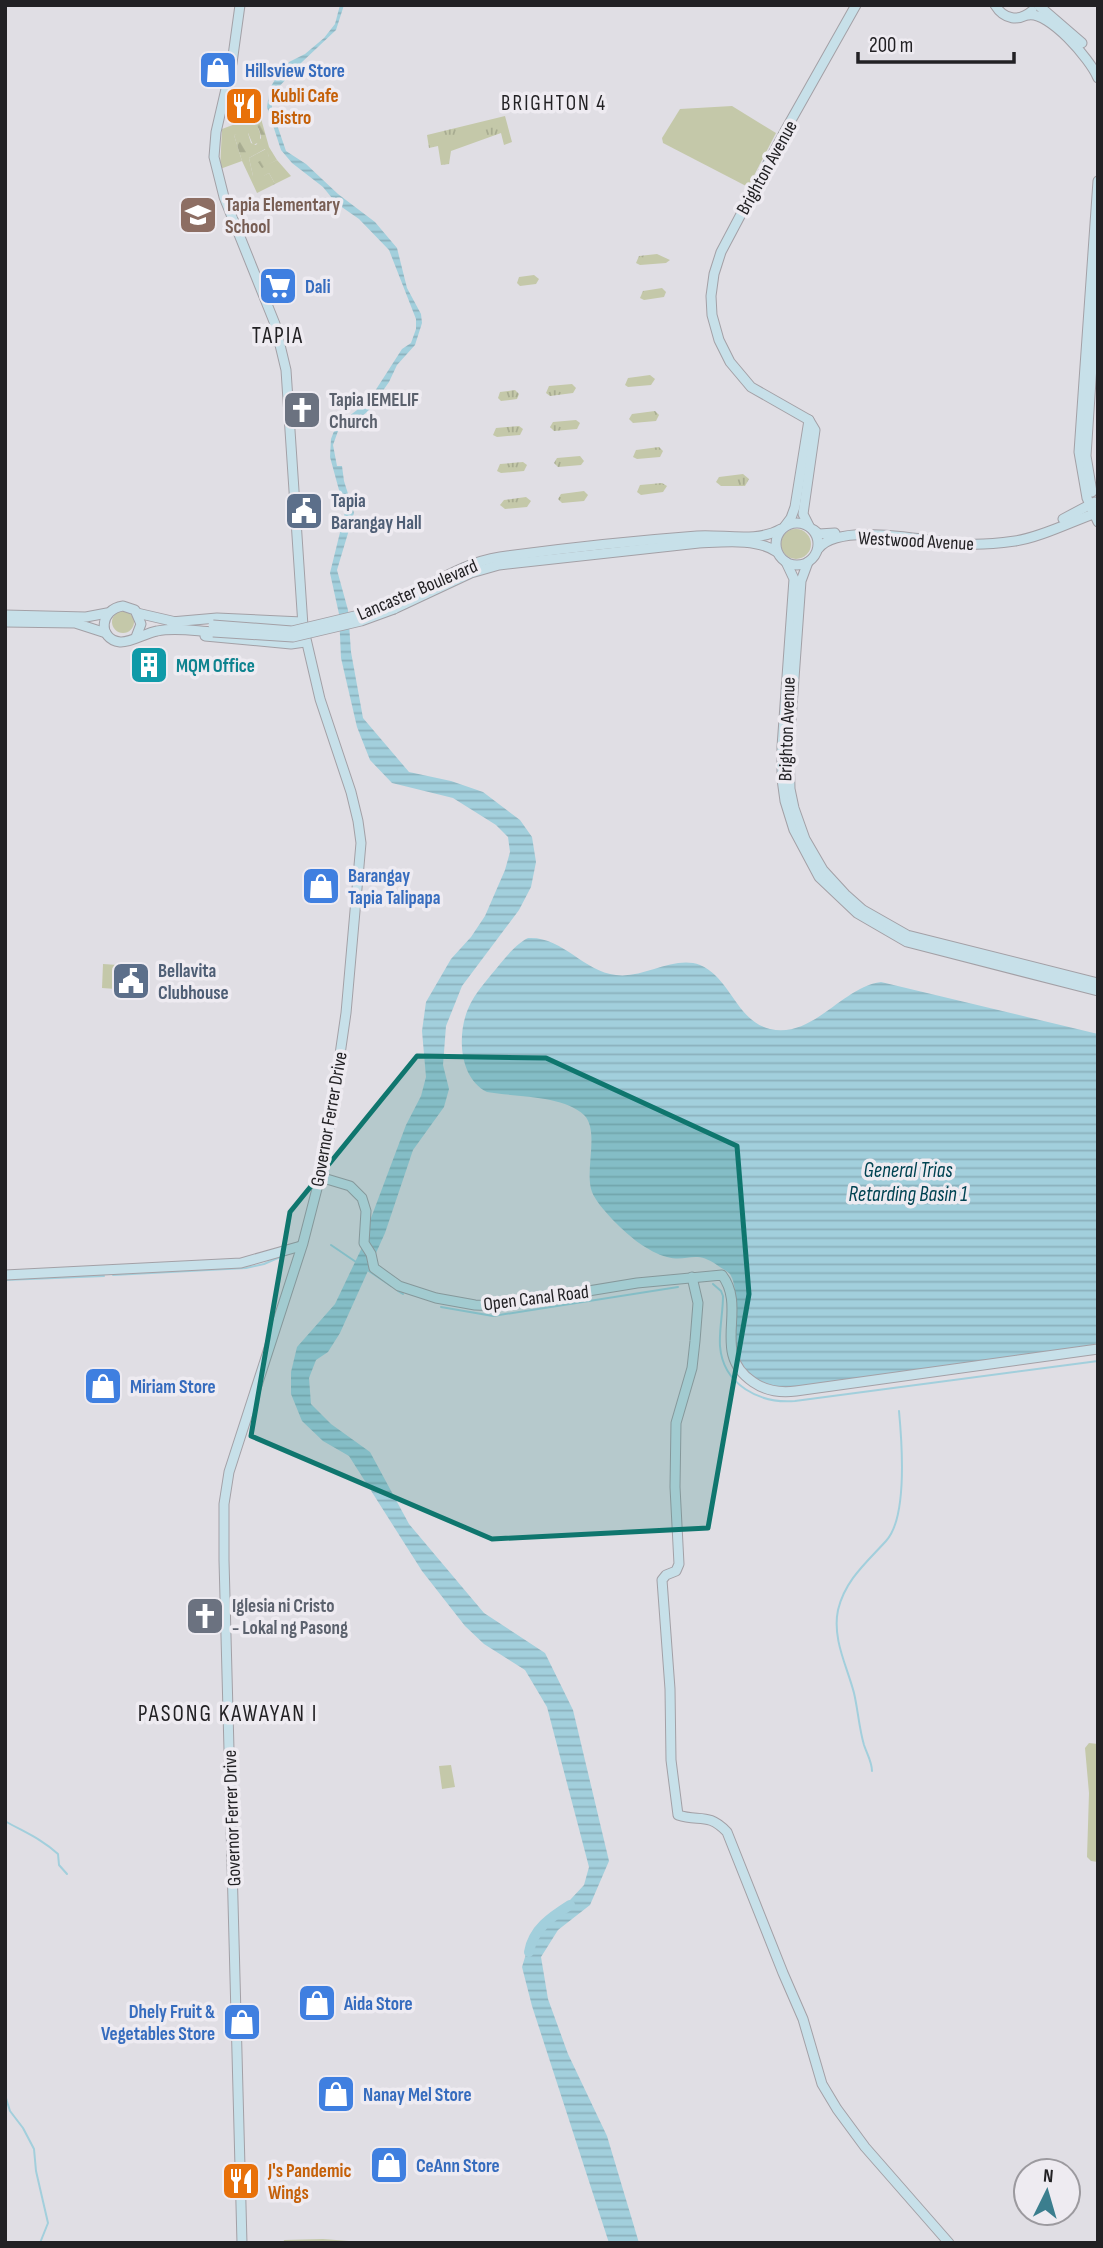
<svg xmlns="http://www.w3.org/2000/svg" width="1103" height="2248" font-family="'Sofia Sans Condensed',sans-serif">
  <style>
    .grass { fill: #c4c8a9 }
    .forest { fill: url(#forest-firs) }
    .cemetery { fill: url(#cemetery-stones) }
    .park { fill: url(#park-tufts) }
    .water { fill: url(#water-rules) }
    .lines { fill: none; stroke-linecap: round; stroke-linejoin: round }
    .stream { stroke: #a2cfdc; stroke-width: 2 }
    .river { stroke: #a2cfdc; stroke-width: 10 }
    .secondary-casing { stroke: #a3a0a6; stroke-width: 11 }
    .secondary { stroke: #c7e0e9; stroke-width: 9 }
    .secondary-bridge-casing { stroke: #a3a0a6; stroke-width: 11; stroke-linecap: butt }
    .secondary-bridge { stroke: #c7e0e9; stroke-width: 9 }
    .marked { fill: #0f766e; fill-opacity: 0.2; stroke: #0f766e; stroke-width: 5; stroke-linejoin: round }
    .labels { text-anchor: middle; stroke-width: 7; stroke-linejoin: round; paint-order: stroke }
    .shop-label { font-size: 19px; font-weight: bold; fill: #366cbe; stroke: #eeebf1; text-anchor: start }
    .food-label { font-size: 19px; font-weight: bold; fill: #c56008; stroke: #eeebf1; text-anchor: start }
    .street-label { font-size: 19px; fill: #222124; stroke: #eeebf1 }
    .education-label { font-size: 19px; font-weight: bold; fill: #785e54; stroke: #eeebf1; text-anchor: start }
    .worship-label { font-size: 19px; font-weight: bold; fill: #5b616d; stroke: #eeebf1; text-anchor: start }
    .service-label { font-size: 19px; font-weight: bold; fill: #4e5e75; stroke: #eeebf1; text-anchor: start }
    .culture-label { font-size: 19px; font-weight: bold; fill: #0d838f; stroke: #eeebf1; text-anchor: start }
    .neighbourhood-label { font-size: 21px; letter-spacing: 2px; fill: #222124; stroke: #eeebf1 }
    .water-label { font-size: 21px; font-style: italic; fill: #004352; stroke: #eeebf1 }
    .quarter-label { font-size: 23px; letter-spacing: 2px; fill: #222124; stroke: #eeebf1 }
  </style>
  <defs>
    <pattern id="forest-firs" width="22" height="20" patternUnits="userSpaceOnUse" patternTransform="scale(1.75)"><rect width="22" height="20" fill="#c4c8a9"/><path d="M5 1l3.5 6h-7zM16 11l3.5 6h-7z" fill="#a8ac91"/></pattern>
    <pattern id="cemetery-stones" width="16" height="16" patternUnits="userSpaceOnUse" patternTransform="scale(1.75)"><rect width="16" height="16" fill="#c4c8a9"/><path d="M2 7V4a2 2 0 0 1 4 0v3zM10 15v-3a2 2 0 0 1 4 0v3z" fill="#a8ac91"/></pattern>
    <pattern id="park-tufts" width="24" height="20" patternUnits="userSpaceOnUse" patternTransform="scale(1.75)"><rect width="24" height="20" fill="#c4c8a9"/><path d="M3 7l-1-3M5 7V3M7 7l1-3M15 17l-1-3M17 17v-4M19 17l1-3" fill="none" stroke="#a8ac91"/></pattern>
    <pattern id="water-rules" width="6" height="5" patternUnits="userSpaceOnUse" patternTransform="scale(1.75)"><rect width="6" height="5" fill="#a2cfdc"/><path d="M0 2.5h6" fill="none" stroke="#8bb1bd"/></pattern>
  </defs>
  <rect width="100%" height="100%" fill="#e0dee4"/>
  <g class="grass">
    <polygon points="732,106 776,133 748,187 663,143 662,138 680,109"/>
    <polygon points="246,120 257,125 260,133 260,142 253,145 248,133 234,135 242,161 220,169 222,129"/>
    <polygon points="266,149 269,156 262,167 277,160 291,176 275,184 269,173 262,177 253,176 249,158"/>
    <circle cx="796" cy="544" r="15"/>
    <circle cx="123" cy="622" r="11"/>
    <polygon points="103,964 118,965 116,989 102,988"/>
    <polygon points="1089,1743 1098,1744 1098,1862 1091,1861 1087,1857 1089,1793 1085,1748"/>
    <polygon points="451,1765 455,1787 442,1789 439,1766"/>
  </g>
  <path class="forest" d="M260 115 269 147 277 160 262 168 258 162 269 156 265 149 249 158 253 176 260 172 263 176 269 173 275 184 257 193 242 161 234 135 247 130 251 143 256 145 261 138C260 128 256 122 246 120Z"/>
  <polygon class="cemetery" points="323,2239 375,2243 283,2243 284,2240"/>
  <g class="park">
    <polygon points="505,116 512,142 504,145 501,133 451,151 449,164 441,165 438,146 429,148 427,135"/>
    <polygon points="657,254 670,260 666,263 640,265 636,263 639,256"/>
    <polygon points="534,275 539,279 536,284 520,286 517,283 519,277"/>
    <polygon points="662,288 666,292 664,297 644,300 640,298 643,291"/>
    <polygon points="650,375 655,379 651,385 628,387 625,385 628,378"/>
    <polygon points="572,384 576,388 573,393 550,396 546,393 549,386"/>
    <polygon points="515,390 519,394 517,399 501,401 498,398 500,392"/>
    <polygon points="655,411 659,415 656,421 633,423 629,419 632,414"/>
    <polygon points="576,420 580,423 577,429 554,431 550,427 553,422"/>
    <polygon points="519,426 523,429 520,435 497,437 493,435 496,428"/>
    <polygon points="659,447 663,451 660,457 637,459 633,457 636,450"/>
    <polygon points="580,456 584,461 581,465 558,467 554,463 557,458"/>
    <polygon points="523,462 527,465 524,471 501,473 497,471 500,464"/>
    <polygon points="743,474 749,479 745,486 721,486 716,482 719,477"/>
    <polygon points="662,483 667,486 663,492 641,495 637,492 640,485"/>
    <polygon points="584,491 588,495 584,501 562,503 558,499 561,494"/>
    <polygon points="526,497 531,501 527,507 505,509 500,505 504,500"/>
  </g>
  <g class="water">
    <polygon points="340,5 344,5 336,30 301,63 276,90 272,101 272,110 286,151 306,164 338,194 375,222 397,248 407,288 421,314 422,323 415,345 397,365 389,382 370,409 356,422 344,425 338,431 333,445 337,466 342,466 344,481 354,513 337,570 348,610 351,652 363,718 409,772 451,781 483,792 520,820 532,837 536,862 531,887 519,910 462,986 446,1026 443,1065 449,1089 444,1107 413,1150 385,1233 340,1333 328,1352 316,1360 309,1378 311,1404 331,1424 370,1452 409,1524 484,1613 545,1653 573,1710 609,1861 590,1905 558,1930 541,1957 548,1999 568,2054 607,2136 639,2243 609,2243 532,2006 522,1967 529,1944 584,1885 589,1867 547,1707 525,1670 484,1644 465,1626 422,1571 349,1456 323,1441 302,1421 291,1394 291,1372 297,1347 335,1304 366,1239 371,1218 406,1125 421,1096 426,1077 422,1031 426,1002 451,959 471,937 485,916 505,870 510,852 508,837 496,825 453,798 392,783 370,760 357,727 341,658 339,614 330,573 345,512 330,457 331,439 336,426 361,407 375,391 402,349 411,343 416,329 416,319 389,250 359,219 336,203 323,187 292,163 281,150 267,107 270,88 276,78 289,62 305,54 324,38 335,24"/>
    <path d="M528 938C562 936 583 971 616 975 643 979 674 955 700 965 731 978 736 1021 770 1029 813 1039 842 987 881 982L1098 1034V1343L1079 1349 783 1388C748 1384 731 1361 732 1326 733 1310 739 1289 730 1274 727 1271 721 1268 717 1265 694 1249 688 1263 667 1257 658 1255 646 1248 639 1243 625 1233 598 1207 592 1192 584 1171 600 1131 584 1115 564 1095 514 1097 487 1092 459 1078 457 1035 468 1009 475 992 489 978 500 964 508 955 516 944 528 938Z"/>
  </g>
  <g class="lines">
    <g class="stream">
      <polyline points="331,1245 356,1262"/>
      <polyline points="366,1269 391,1286"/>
      <polyline points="113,1275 246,1268 264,1264 287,1254"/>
      <polyline points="5,1280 104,1276"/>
      <path d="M713 1284 721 1291 723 1296C723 1313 719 1329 720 1346 723 1385 760 1404 795 1401L1098 1361"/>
      <polyline points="398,1291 403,1294"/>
      <polyline points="441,1307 493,1316 678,1287"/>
      <path d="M872 1771C872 1762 867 1754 864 1745 859 1728 858 1710 854 1693 847 1666 832 1639 838 1610 845 1580 867 1562 886 1541 908 1517 902 1443 899 1411"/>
      <path d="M5 1821C24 1832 42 1839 58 1854L59 1865 67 1874"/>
      <polyline points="5,2095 10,2111 23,2128 34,2149 36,2171 48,2223 40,2243"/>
    </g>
    <path class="river" d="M529 1952C533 1929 551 1917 570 1905"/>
    <defs>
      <g id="secondary">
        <polyline points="240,5 232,63 216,132 214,157 224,197 275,324 286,370 303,626 320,699 351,792 358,821 361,843 346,1013 329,1130 320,1177 303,1243 229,1472 224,1504 224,1560 242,2243"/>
        <path d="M995 5C1004 20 1019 22 1032 11"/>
        <polyline points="1038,5 1082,43"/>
        <path d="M1028 15C1049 11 1090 59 1098 78"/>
        <polyline points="1098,181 1079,452 1087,498 1098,522"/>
        <polyline points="1092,492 1086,456 1098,275"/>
        <polyline points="1063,519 1095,502"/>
        <circle cx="797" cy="544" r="21"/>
        <polyline points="785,526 791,518 795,507 809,420"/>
        <polyline points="809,526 803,514 815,430 809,420 751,387 730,362 719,340 712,315 711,296 714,274 721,252 785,131 856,5"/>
        <polyline points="814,530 819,534 835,533"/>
        <path d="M818 549C839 520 934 543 967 544 983 545 1000 543 1015 541 1039 538 1073 521 1096 513"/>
        <polyline points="786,562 794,579 782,747 782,779 785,801 794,830 819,877 857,913 907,942 1098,991"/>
        <polyline points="808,562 801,581 789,748 790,789 794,808 805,839 823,870 845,894 863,910 907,935 1098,983"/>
        <path d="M392 603C428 588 460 563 500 557 565 548 631 541 697 536 723 534 757 543 781 529"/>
        <path d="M394 609 471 573 499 565 699 543C723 542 757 538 777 552"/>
        <polyline points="137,613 176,622"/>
        <polyline points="5,615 86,617 107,613"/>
        <polyline points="5,622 75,623 106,633"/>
        <polyline points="171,622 217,618 302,622"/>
        <polyline points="205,636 291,644 305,642"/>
        <path d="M136 637 141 624 135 610 123 606C100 609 97 639 120 642 130 643 146 633 157 631 175 627 195 631 213 632"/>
        <path d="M320 1177 350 1186 362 1198 366 1211 364 1243 371 1254 374 1268 399 1286 436 1298 475 1305 497 1306 637 1283 722 1275C748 1309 710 1353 753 1382 766 1391 781 1393 796 1391L1098 1349"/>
        <polyline points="5,1275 241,1263 301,1246"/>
        <path d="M692 1277 698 1303 695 1341 692 1368 676 1423 675 1487 679 1564 676 1571 666 1575 662 1580 670 1689 671 1760 678 1815C699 1822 708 1812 727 1832L783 1973 803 2019 822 2084 837 2109 865 2147 949 2243"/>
      </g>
    </defs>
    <use href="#secondary" class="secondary-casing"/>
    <use href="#secondary" class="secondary"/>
    <defs>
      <g id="secondary-bridge">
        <polyline points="213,625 292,631 359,615 392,603"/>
        <polyline points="213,632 293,637 361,621 394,609"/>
      </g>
    </defs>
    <use href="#secondary-bridge" class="secondary-bridge-casing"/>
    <use href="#secondary-bridge" class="secondary-bridge"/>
  </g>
  <path class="marked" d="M417 1056 546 1058 737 1146 749 1294 708 1528 492 1539 251 1436 290 1212Z"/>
  <defs>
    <symbol id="shop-square" viewBox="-11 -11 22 22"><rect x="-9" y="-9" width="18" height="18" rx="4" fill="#3f7fe0" stroke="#eeebf1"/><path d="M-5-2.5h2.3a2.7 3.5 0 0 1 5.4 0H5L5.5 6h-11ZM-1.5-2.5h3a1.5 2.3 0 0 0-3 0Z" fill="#fff"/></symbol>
    <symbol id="restaurant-square" viewBox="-11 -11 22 22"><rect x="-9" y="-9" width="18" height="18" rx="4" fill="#e8710a" stroke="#eeebf1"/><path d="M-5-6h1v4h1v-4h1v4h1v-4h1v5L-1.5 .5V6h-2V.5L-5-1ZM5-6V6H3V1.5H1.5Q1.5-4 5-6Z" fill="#fff"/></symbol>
    <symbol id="school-square" viewBox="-11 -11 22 22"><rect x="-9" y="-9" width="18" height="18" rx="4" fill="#8d6e63" stroke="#eeebf1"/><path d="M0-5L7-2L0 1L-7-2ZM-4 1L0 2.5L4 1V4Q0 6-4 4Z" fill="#fff"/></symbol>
    <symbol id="supermarket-square" viewBox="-11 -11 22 22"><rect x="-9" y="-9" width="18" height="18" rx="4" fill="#3f7fe0" stroke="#eeebf1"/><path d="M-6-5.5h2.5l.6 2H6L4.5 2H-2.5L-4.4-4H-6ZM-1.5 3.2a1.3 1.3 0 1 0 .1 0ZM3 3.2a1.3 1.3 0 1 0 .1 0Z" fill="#fff"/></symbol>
    <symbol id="church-square" viewBox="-11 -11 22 22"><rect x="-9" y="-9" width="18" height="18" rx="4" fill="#6b7280" stroke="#eeebf1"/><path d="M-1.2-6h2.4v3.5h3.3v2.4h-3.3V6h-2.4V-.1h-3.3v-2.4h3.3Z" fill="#fff"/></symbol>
    <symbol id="civic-square" viewBox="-11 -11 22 22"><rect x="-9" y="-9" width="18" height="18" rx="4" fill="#5c6f8a" stroke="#eeebf1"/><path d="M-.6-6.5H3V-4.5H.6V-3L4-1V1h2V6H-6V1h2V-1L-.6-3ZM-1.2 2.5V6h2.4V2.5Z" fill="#fff"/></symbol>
    <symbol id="building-square" viewBox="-11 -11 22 22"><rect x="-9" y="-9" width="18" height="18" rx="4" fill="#0f9aa8" stroke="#eeebf1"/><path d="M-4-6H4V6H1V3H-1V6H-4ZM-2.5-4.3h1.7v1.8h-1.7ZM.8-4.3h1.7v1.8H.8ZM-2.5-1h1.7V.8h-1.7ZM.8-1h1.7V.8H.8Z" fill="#fff"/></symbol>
  </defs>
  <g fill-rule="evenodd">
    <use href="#shop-square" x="196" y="48" width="44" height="44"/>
    <use href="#restaurant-square" x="222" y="84" width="44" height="44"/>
    <use href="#school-square" x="176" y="193" width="44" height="44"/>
    <use href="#supermarket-square" x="256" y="264" width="44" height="44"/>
    <use href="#church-square" x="280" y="388" width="44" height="44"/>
    <use href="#civic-square" x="282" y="489" width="44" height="44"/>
    <use href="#building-square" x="127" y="643" width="44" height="44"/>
    <use href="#shop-square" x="299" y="864" width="44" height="44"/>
    <use href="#civic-square" x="109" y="959" width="44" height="44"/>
    <use href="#shop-square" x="81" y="1364" width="44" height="44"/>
    <use href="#church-square" x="183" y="1594" width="44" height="44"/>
    <use href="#shop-square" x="295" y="1981" width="44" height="44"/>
    <use href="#shop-square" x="220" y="2000" width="44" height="44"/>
    <use href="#shop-square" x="314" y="2072" width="44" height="44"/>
    <use href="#shop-square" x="367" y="2143" width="44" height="44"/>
    <use href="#restaurant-square" x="219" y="2159" width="44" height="44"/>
  </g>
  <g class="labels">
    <g class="shop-label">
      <text x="245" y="77">Hillsview Store</text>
      <text x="305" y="293">Dali</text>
      <text x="348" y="882">Barangay<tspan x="348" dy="22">Tapia Talipapa</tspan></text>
      <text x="130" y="1393">Miriam Store</text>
      <text x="344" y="2010">Aida Store</text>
      <text x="215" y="2018" text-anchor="end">Dhely Fruit &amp;<tspan x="215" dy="22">Vegetables Store</tspan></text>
      <text x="363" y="2101">Nanay Mel Store</text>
      <text x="416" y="2172">CeAnn Store</text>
    </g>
    <g class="food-label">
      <text x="271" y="102">Kubli Cafe<tspan x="271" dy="22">Bistro</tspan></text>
      <text x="268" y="2177">J's Pandemic<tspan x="268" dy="22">Wings</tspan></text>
    </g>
    <g class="street-label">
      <text transform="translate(766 167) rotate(-61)" y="7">Brighton Avenue</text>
      <text transform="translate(916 540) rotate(3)" y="7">Westwood Avenue</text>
      <text transform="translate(417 589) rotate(-23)" y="7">Lancaster Boulevard</text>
      <text transform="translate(786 729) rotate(-88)" y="7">Brighton Avenue</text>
      <text transform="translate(328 1119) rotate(-80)" y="7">Governor Ferrer Drive</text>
      <text transform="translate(536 1297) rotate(-7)" y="7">Open Canal Road</text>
      <text transform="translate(231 1818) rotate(-92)" y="7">Governor Ferrer Drive</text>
    </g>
    <g class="education-label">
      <text x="225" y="211">Tapia Elementary<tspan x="225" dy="22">School</tspan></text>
    </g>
    <g class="worship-label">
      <text x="329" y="406">Tapia IEMELIF<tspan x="329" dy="22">Church</tspan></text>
      <text x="232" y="1612">Iglesia ni Cristo<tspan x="232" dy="22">- Lokal ng Pasong</tspan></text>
    </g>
    <g class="service-label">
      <text x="331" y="507">Tapia<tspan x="331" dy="22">Barangay Hall</tspan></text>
      <text x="158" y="977">Bellavita<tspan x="158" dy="22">Clubhouse</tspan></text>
    </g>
    <g class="culture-label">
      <text x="176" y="672">MQM Office</text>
    </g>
    <g class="neighbourhood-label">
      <text x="554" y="110">BRIGHTON 4</text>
    </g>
    <g class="water-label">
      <text x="908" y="1177">General Trias<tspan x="908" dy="24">Retarding Basin 1</tspan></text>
    </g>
    <g class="quarter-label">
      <text x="278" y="343">TAPIA</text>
      <text x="228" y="1721">PASONG KAWAYAN I</text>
    </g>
  </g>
  <rect width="1103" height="2248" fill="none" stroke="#222124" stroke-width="14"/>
  <g transform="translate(1047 2192) rotate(5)"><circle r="33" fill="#eeebf1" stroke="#9c9a9f" stroke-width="2"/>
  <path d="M0-5L12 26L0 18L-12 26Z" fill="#3b7e8e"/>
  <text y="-10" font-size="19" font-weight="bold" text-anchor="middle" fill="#222124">N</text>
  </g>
  <path d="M858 52v10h156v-10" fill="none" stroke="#222124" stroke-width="3.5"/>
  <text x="869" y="52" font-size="21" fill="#222124" stroke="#eeebf1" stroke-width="5" paint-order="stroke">200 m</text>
</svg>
